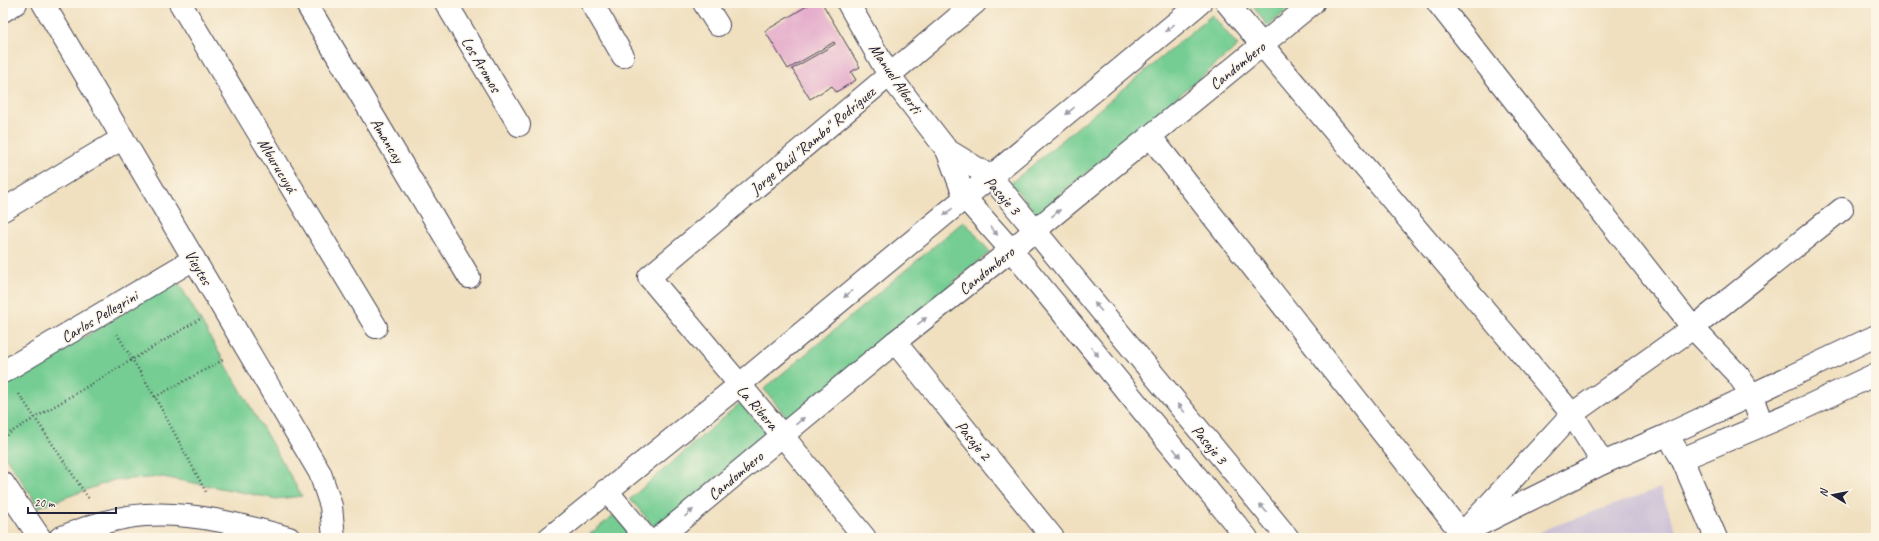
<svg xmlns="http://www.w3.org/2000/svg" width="1879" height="541" font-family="Caveat,sans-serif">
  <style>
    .industrial { fill: #cabfd6 }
    .green { fill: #74cd93; stroke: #4b7867 }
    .building { fill: #e5aecc }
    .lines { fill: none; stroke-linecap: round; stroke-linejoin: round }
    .minor-casing { stroke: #413e4f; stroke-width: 24 }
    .path { stroke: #413e4f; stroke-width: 2.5; stroke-dasharray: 1 3; stroke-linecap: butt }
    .minor { stroke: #fff; stroke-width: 22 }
    .oneway { fill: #9c9ca7 }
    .labels { text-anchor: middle; stroke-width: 3; stroke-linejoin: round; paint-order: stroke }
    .street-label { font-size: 16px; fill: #22223b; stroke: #fcf5e5 }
  </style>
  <rect width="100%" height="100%" fill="#fcf5e5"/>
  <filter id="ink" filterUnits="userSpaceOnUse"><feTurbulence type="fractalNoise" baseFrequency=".025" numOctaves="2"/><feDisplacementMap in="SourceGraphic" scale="8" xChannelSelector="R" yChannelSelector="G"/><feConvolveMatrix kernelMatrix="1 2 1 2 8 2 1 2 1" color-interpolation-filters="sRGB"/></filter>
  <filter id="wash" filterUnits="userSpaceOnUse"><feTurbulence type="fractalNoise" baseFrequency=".012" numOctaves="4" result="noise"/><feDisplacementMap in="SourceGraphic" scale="16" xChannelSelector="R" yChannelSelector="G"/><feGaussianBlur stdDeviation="0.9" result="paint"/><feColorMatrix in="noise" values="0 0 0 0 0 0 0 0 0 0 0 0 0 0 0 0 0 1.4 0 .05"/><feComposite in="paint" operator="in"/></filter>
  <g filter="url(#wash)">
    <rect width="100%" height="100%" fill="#f0e0c0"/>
    <polygon class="industrial" points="1660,488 1679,538 1531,538 1546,529"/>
    <g class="green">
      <polygon points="1250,3 1296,3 1268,26"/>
      <polygon points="1212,15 1238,46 1037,214 1011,183"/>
      <polygon points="964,221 990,252 789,420 764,389"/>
      <polygon points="177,280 302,496 277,499 163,477 114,480 39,507 3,453 3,387"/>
      <polygon points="740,403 767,434 657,530 630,499"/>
      <polygon points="614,515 635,538 585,538"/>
    </g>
    <g id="blocks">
      <polygon class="building" points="812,3 822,3 860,67 851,72 856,80 836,92 832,86 810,99 792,69 835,44 834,42 788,69 765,31"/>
    </g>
  </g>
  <g filter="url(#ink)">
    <use href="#blocks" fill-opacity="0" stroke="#413e4f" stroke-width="1"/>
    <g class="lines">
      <defs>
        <g id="minor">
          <polyline points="43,3 320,473 331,506 334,538"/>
          <polyline points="180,3 376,327"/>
          <polyline points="306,3 469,277"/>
          <polyline points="446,3 519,125"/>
          <polyline points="592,3 623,56"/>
          <polyline points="704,3 718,25"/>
          <polyline points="848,3 889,75 947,150 965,198 1011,250 1247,538"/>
          <polyline points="1227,3 1572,414 1603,463"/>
          <polyline points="1438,3 1693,328 1738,375 1751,394 1762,424"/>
          <polyline points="3,11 16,3"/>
          <polyline points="1150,136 1462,534 1572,414 1693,328 1842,209"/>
          <polyline points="947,150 991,177 1288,538"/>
          <polyline points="3,210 123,138"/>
          <polyline points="895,342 1053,538"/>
          <polyline points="3,372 194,259"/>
          <polyline points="1674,446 1682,459 1716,538"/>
          <polyline points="1682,459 1806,407 1876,374"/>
          <polyline points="3,483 40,538"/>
          <polyline points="606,490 646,538"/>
          <polyline points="1475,527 1603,463 1667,435 1876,336"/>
          <path d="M60 538C86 527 117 517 145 515 195 512 242 525 289 538"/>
          <polyline points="549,538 739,385 1200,3"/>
          <polyline points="659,538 895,342 1011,250 1313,3"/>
          <polyline points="865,538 783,436 649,277 975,3"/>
        </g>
      </defs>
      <use href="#minor" class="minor-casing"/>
      <g class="path">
        <polyline points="117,334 155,397 206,492"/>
        <polyline points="19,394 89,499"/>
        <polyline points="155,397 223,360"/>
        <polyline points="3,437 200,319"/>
      </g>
      <use href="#minor" class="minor"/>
    </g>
    <defs><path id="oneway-solid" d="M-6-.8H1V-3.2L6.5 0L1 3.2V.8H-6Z"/></defs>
    <g class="oneway">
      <use href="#oneway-solid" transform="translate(1170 28) rotate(140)"/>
      <use href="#oneway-solid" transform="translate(1070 111) rotate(140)"/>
      <use href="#oneway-solid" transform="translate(948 212) rotate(140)"/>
      <use href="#oneway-solid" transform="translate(1056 213) rotate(-39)"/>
      <use href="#oneway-solid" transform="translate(994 231) rotate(49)"/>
      <use href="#oneway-solid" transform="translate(848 294) rotate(140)"/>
      <use href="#oneway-solid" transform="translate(1098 307) rotate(-130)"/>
      <use href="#oneway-solid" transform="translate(922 321) rotate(-38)"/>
      <use href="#oneway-solid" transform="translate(1095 352) rotate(51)"/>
      <use href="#oneway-solid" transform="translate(1181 408) rotate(-130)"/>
      <use href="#oneway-solid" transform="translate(800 421) rotate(-40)"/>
      <use href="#oneway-solid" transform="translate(1177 453) rotate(51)"/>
      <use href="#oneway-solid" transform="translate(1263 508) rotate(-130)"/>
      <use href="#oneway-solid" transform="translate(689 513) rotate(-40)"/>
    </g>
  </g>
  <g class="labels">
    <g class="street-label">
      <text transform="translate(482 64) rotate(59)" y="6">Los Aromos</text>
      <text transform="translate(1237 65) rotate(-39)" y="6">Candombero</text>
      <text transform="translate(896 78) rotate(56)" y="6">Manuel Alberti</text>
      <text transform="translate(388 140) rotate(59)" y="6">Amancay</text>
      <text transform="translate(812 140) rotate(-40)" y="6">Jorge Raúl "Rambo" Rodríguez</text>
      <text transform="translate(278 165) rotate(59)" y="6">Mburucuyá</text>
      <text transform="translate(1003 195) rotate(48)" y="6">Pasaje 3</text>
      <text transform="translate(199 267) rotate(59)" y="6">Vieytes</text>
      <text transform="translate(986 270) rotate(-39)" y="6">Candombero</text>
      <text transform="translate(99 316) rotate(-31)" y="6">Carlos Pellegrini</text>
      <text transform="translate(758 407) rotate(49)" y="6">La Ribera</text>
      <text transform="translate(974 440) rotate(51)" y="6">Pasaje 2</text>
      <text transform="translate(1210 444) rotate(50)" y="6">Pasaje 3</text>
      <text transform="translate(735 475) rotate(-40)" y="6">Candombero</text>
    </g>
  </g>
  <rect width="1879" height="541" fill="none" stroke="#fcf5e5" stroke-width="16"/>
  <g transform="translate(1833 495) rotate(280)" stroke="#fcf5e5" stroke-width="3" paint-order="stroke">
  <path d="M0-3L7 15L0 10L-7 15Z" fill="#22223b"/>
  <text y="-6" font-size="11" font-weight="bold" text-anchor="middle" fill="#22223b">N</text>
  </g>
  <path d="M28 507v6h88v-6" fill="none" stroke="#22223b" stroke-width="2"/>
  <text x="34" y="507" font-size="12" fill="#22223b" stroke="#fcf5e5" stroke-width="3" paint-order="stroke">20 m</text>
</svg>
